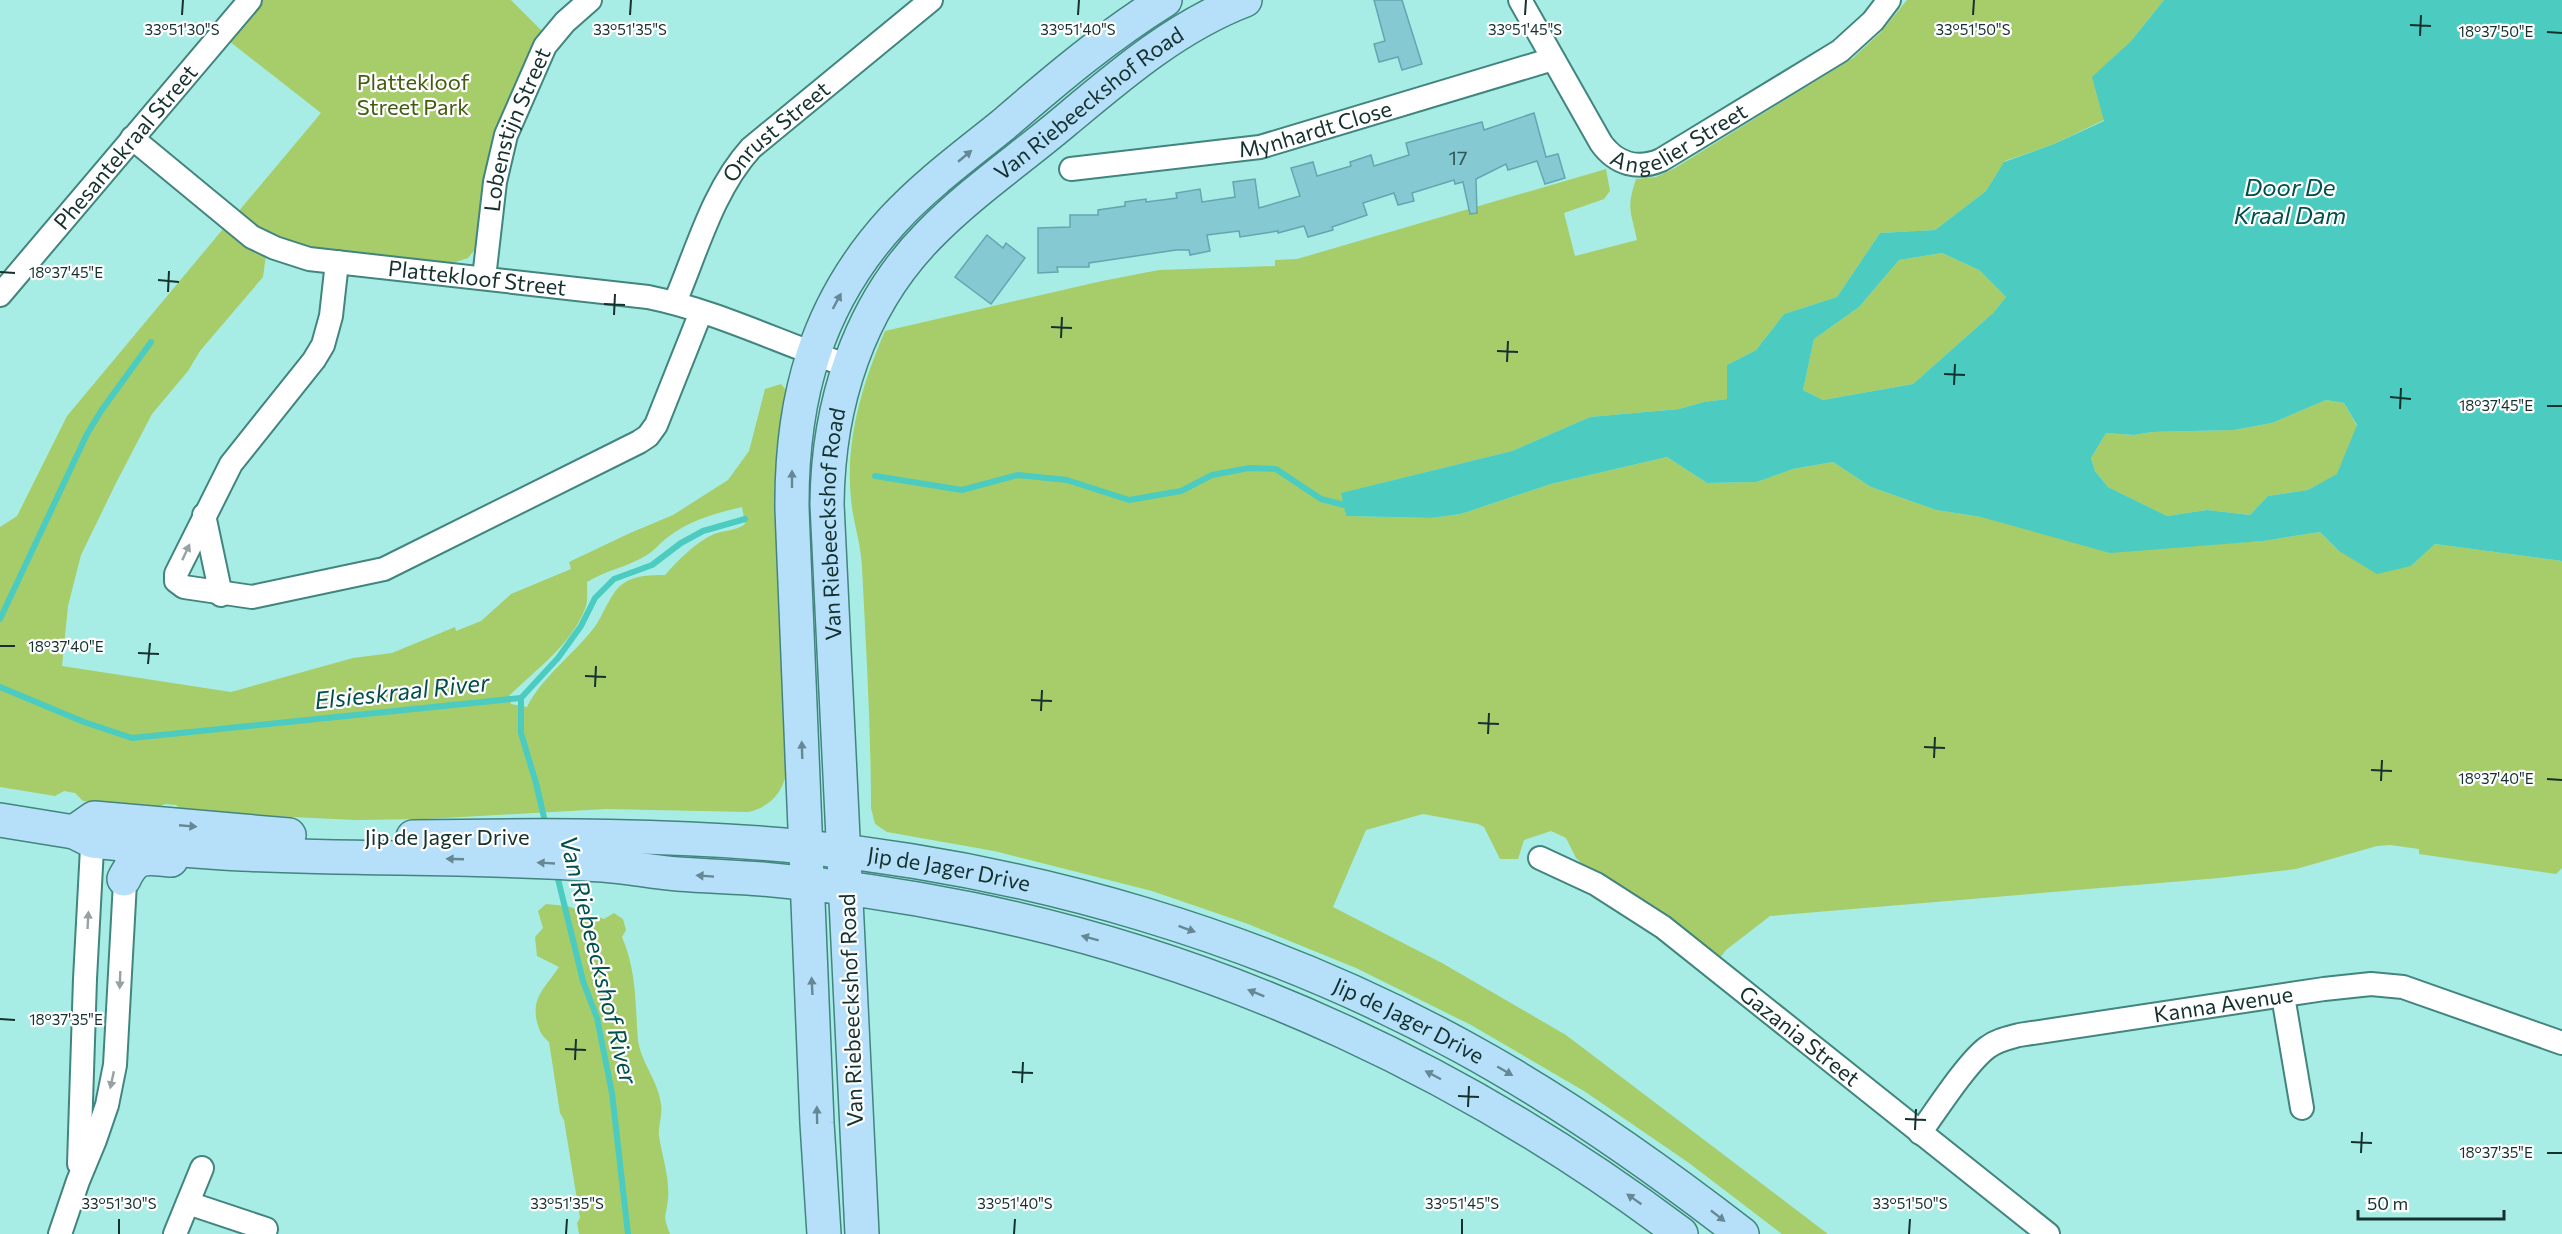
<svg xmlns="http://www.w3.org/2000/svg" width="2562" height="1234" font-family="Commissioner,sans-serif">
  <style>
    .green { fill: #a6cd69; fill-rule: evenodd }
    .water { fill: #4ccbc0; fill-rule: evenodd }
    .lines { fill: none; stroke-linecap: round; stroke-linejoin: round }
    .stream { stroke: #4ccbc0; stroke-width: 6 }
    .building { fill: #85c9d2; stroke: #63a6af; stroke-width: 1.5 }
    .street-casing { stroke: #41857e; stroke-width: 26 }
    .secondary-casing { stroke: #41857e; stroke-width: 36 }
    .street { stroke: #fff; stroke-width: 22 }
    .secondary { stroke: #b6e0fa; stroke-width: 33 }
    .oneway { fill: #668894 }
    .oneway2 { fill: #96a2a1 }
    .ticks { fill: none; stroke: #15312e; stroke-width: 2 }
    .labels { text-anchor: middle; stroke-width: 4.5; stroke-linejoin: round; paint-order: stroke }
    .number-label { font-size: 20px; fill: #315757 }
    .park-label { font-size: 22px; fill: #435b11; stroke: #fefefe }
    .street-label { font-size: 22px; fill: #15312e; stroke: #fefefe }
    .water-label { font-size: 24px; font-style: italic; fill: #004f4a; stroke: #fefefe }
    .ticks-label { font-size: 15px; text-anchor: middle; fill: #15312e; stroke: #fefefe; stroke-width: 4.5; stroke-linejoin: round; paint-order: stroke }
  </style>
  <rect width="100%" height="100%" fill="#a8ede5"/>
  <g class="green">
    <polygon points="263,0 511,0 543,32 477,247 468,258 450,264 302,246 262,230 238,212 321,113 229,41"/>
    <path d="M1907 0H2164L2131 41 2093 77 2104 120 2054 144 2005 161 1986 191 1935 230 1880 233 1837 297 1784 314 1756 350 1727 365V399L1704 402 1679 409 1590 417 1512 451 1342 493 1346 516 1431 518 1461 514 1551 484 1667 457 1707 483 1757 482 1793 469 1833 462 1871 487 1936 510 1981 517 2201 545 2263 541 2320 532 2339 551 2411 566 2435 544 2562 561V868L2556 874 2419 854V849L2390 845 2377 846 2296 869 2219 878 1770 916 1726 950 1719 959 1589 870 1576 858 1566 838 1551 831 1524 840 1518 859H1500L1484 827 1478 824 1423 814 1366 830 1333 907 1442 963 1566 1035 1828 1234H1782L1689 1163 1584 1091 1471 1025 1356 968 1248 924 1152 891 994 851 887 832 875 824 871 808C871 728 866 647 862 567 861 544 853 522 851 499 845 441 862 384 885 331L1102 281 1159 270 1275 266V260L1297 259 1606 169 1610 191 1604 199 1564 213 1575 256 1637 240C1631 211 1626 209 1636 179L1656 177 1675 168 1853 58 1881 32Z"/>
    <path d="M223 229 266 255 263 277 200 351 188 371 152 414 116 483 81 555 68 606 62 666 231 692 353 658 392 653 455 627 456 631 481 621 511 594 571 569 569 562 630 533 673 515 728 480 749 451 765 389 781 384 786 390 777 444 775 491 787 770C783 793 770 807 748 812L606 809 427 819 356 820 184 812 176 805 165 804 155 809 83 801 75 793 64 791 55 796 0 787V527L17 516 67 416ZM742 507 745 524C736 531 724 530 714 534 696 542 678 560 665 575 652 575 635 575 624 583 612 590 604 613 596 625 575 654 543 675 527 707L511 704 509 696C536 669 573 644 586 606 588 599 587 590 587 582 606 570 628 567 647 555 655 550 661 542 668 537 690 520 716 513 742 507Z"/>
    <polygon points="1942,253 1979,270 2006,297 1993,313 1913,384 1823,400 1803,390 1814,339 1859,307 1899,260"/>
    <polygon points="2326,400 2344,403 2357,426 2338,474 2308,490 2268,496 2250,515 2207,510 2167,516 2108,487 2095,471 2091,458 2106,433 2134,435 2152,432 2234,430 2272,423"/>
    <path d="M546 904 567 906 604 919 614 913 623 919 626 930 622 937C637 972 635 1004 638 1040 641 1063 658 1080 661 1104 663 1114 658 1125 659 1136 662 1156 670 1178 668 1199 666 1219 662 1213 670 1234H579L577 1223 580 1218 564 1120 560 1113 549 1042C541 1035 540 1032 537 1022 531 997 546 987 559 967L537 956 535 937 543 928 538 911Z"/>
  </g>
  <path class="water" d="M2164 0H2562V561L2435 544 2411 566 2377 574 2339 551 2320 532 2263 541 2110 553 1981 517 1936 510 1871 487 1833 462 1793 469 1757 482 1707 483 1667 457 1551 484 1461 514 1431 518 1346 516 1341 493 1512 451 1590 417 1679 409 1704 402 1727 399V365L1756 350 1784 314 1837 297 1880 233 1935 230 1986 191 2004 162 2054 144 2104 121 2092 77 2131 41ZM1942 253 1979 270 2006 297 1993 313 1913 384 1823 400 1803 390 1814 339 1859 307 1899 260ZM2326 400 2344 403 2357 425 2337 474 2308 490 2268 496 2250 515 2207 510 2167 516 2108 487 2095 471 2091 458 2106 433 2134 435 2152 432 2234 430 2272 423Z"/>
  <g class="lines">
    <g class="stream">
      <polyline points="875,476 962,490 1018,475 1067,480 1129,500 1181,491 1212,475 1249,468 1276,469 1321,499 1344,505"/>
      <polyline points="0,619 87,434 101,411 151,342"/>
      <polyline points="0,687 84,722 132,738 521,698 558,658 581,626 595,598 614,579 652,565 681,543 703,531 745,519"/>
      <polyline points="521,698 521,733 536,783 546,826"/>
      <polyline points="556,871 583,981 597,1018 612,1093 628,1234"/>
    </g>
  </g>
  <g class="building">
    <polygon points="1374,0 1402,0 1422,64 1402,70 1398,57 1379,62 1374,44 1385,41"/>
    <polygon points="1534,113 1546,157 1558,154 1565,178 1545,184 1537,161 1508,170 1506,164 1476,179 1477,213 1470,214 1463,182 1455,184 1454,180 1412,193 1414,201 1398,205 1394,193 1363,203 1367,215 1332,227 1333,230 1308,237 1304,226 1278,233 1278,231 1240,237 1239,231 1207,235 1210,251 1190,255 1189,250 1176,250 1089,263 1089,267 1057,267 1058,272 1038,273 1038,228 1070,227 1070,215 1098,215 1098,210 1125,206 1125,202 1146,199 1146,202 1177,198 1176,193 1200,189 1202,202 1235,197 1233,182 1255,179 1259,208 1300,196 1291,168 1313,162 1317,176 1351,166 1350,162 1371,155 1374,166 1409,155 1406,143 1482,122 1484,130"/>
    <polygon points="987,235 1003,248 1006,243 1025,258 991,304 955,277"/>
  </g>
  <g class="lines">
    <defs>
      <g id="street">
        <path id="s1" d="M1520 0 1601 143C1616 164 1638 170 1661 160L1840 51 1873 21 1889 0"/>
        <path id="s2" d="M132 138 252 237 275 248 309 259 648 297C717 311 782 344 849 366"/>
        <path id="s3" d="M1071 169 1260 147 1553 59"/>
        <polyline points="337,262 331,316 323,345 314,360 231,464 176,574 176,581 184,587 252,597 384,569 639,442 648,436 656,425 701,312"/>
        <path id="s4" d="M484 278 495 182 506 135 545 46 565 22 590 0"/>
        <path id="s5" d="M0 295 250 0"/>
        <path id="s6" d="M675 302C697 250 713 190 751 148L931 0"/>
        <polyline points="204,515 221,595"/>
        <path id="s7" d="M1540 858 1596 884 1663 927 2048 1234"/>
        <polyline points="2283,996 2302,1108"/>
        <path id="s8" d="M1920 1133C1936 1111 1968 1061 1988 1047 1997 1040 2008 1038 2019 1035L2324 989 2371 984 2403 987 2562 1043"/>
        <polyline points="79,1164 85,979 93,829"/>
        <polyline points="188,1203 266,1229"/>
        <polyline points="60,1234 78,1181 95,1140 107,1105 115,1065 126,864"/>
        <polyline points="175,1234 202,1168"/>
      </g>
      <g id="secondary">
        <path d="M0 820 74 832 92 841C142 846 192 852 242 854 363 860 483 856 603 865 628 867 653 872 678 874 706 876 734 877 762 879 832 885 901 895 970 909 1230 962 1470 1075 1681 1234"/>
        <polyline points="74,832 94,818 289,835"/>
        <path id="s9" d="M413 837C543 835 675 834 805 847 1033 870 1262 937 1463 1047 1562 1101 1653 1165 1742 1234"/>
        <path d="M124 879C136 854 146 858 171 860"/>
        <path d="M824 1234 817 1123 792 509C791 399 816 304 893 220 925 185 966 155 1003 125 1055 80 1107 36 1165 0"/>
        <path id="s10" d="M862 1234 827 504C828 405 858 307 929 235 970 193 1020 159 1065 121 1120 75 1177 26 1245 0"/>
      </g>
    </defs>
    <use href="#street" class="street-casing"/>
    <use href="#secondary" class="secondary-casing"/>
    <use href="#street" class="street"/>
    <use href="#secondary" class="secondary"/>
  </g>
  <defs><path id="oneway-solid" d="M-6-.8H1V-3.2L6.5 0L1 3.2V.8H-6Z" transform="scale(1.5)"/></defs>
  <g class="oneway">
    <use href="#oneway-solid" transform="translate(965 156) rotate(-40)"/>
    <use href="#oneway-solid" transform="translate(837 301) rotate(-62)"/>
    <use href="#oneway-solid" transform="translate(792 479) rotate(-90)"/>
    <use href="#oneway-solid" transform="translate(802 750) rotate(-92)"/>
    <use href="#oneway-solid" transform="translate(188 826) rotate(5)"/>
    <use href="#oneway-solid" transform="translate(455 859) rotate(-178)"/>
    <use href="#oneway-solid" transform="translate(546 863) rotate(-177)"/>
    <use href="#oneway-solid" transform="translate(705 876) rotate(-176)"/>
    <use href="#oneway-solid" transform="translate(1187 929) rotate(20)"/>
    <use href="#oneway-solid" transform="translate(1090 938) rotate(-165)"/>
    <use href="#oneway-solid" transform="translate(812 986) rotate(-93)"/>
    <use href="#oneway-solid" transform="translate(1256 993) rotate(-158)"/>
    <use href="#oneway-solid" transform="translate(1505 1071) rotate(30)"/>
    <use href="#oneway-solid" transform="translate(1433 1075) rotate(-152)"/>
    <use href="#oneway-solid" transform="translate(817 1115) rotate(-91)"/>
    <use href="#oneway-solid" transform="translate(1634 1199) rotate(-145)"/>
    <use href="#oneway-solid" transform="translate(1718 1216) rotate(38)"/>
  </g>
  <g class="oneway2">
    <use href="#oneway-solid" transform="translate(186 552) rotate(-65)"/>
    <use href="#oneway-solid" transform="translate(88 920) rotate(-87)"/>
    <use href="#oneway-solid" transform="translate(120 980) rotate(92)"/>
    <use href="#oneway-solid" transform="translate(112 1080) rotate(102)"/>
  </g>
  <path class="ticks" d="M182 15 183 0M630 15 631 0M1078 15 1079 0M1525 15 1526 0M1973 15 1974 0M2410 25 2431 26M2547 32 2562 33M2420 36 2421 15M0 272 15 273M158 280 179 282M168 292 169 271M604 304 625 305M614 315 615 294M1051 327 1072 328M1061 338 1062 317M1497 351 1518 352M1507 362 1508 341M1944 374 1965 375M1954 385 1955 364M2390 397 2411 399M2547 406H2562M2400 409 2401 388M0 646H15M138 653 159 654M148 664 150 643M585 676 606 677M595 687 596 666M1031 700 1052 701M1041 711 1042 690M1478 723 1499 724M1488 734 1489 713M1924 747 1945 748M1934 758 1935 737M2371 770 2392 771M2547 779 2562 780M2381 781 2382 760M0 1019 15 1020M565 1049 586 1050M575 1060 576 1039M1012 1072 1033 1073M1022 1083 1023 1062M1458 1096 1479 1097M1468 1107 1469 1086M1905 1119 1926 1120M1915 1130 1916 1109M2351 1142 2372 1143M2361 1153 2362 1132M2547 1153H2562M119 1234V1219M566 1234 567 1219M1014 1234 1015 1219M1462 1234V1219M1909 1234 1910 1219"/>
  <g class="labels">
    <g class="number-label">
      <text x="1458" y="165">17</text>
    </g>
    <g class="park-label">
      <text x="413" y="90">Plattekloof<tspan x="413" dy="25">Street Park</tspan></text>
    </g>
    <g class="street-label">
      <text dy="8" stroke="none"><textPath href="#s10" startOffset="1233">Van Riebeeckshof Road</textPath></text>
      <text dy="8" stroke="none"><textPath href="#s1" startOffset="256">Angelier Street</textPath></text>
      <text dy="8" stroke="none"><textPath href="#s3" startOffset="248">Mynhardt Close</textPath></text>
      <text dy="8" stroke="none"><textPath href="#s4" startOffset="153">Lobenstijn Street</textPath></text>
      <text dy="8" stroke="none"><textPath href="#s6" startOffset="202">Onrust Street</textPath></text>
      <text dy="8" stroke="none"><textPath href="#s5" startOffset="194">Phesantekraal Street</textPath></text>
      <text dy="8" stroke="none"><textPath href="#s2" startOffset="386">Plattekloof Street</textPath></text>
      <text dy="8" stroke="none"><textPath href="#s10" startOffset="711">Van Riebeeckshof Road</textPath></text>
      <text x="447" y="845">Jip de Jager Drive</text>
      <text dy="8" stroke="none"><textPath href="#s9" startOffset="538">Jip de Jager Drive</textPath></text>
      <text dy="8" stroke="none"><textPath href="#s8" startOffset="350">Kanna Avenue</textPath></text>
      <text transform="translate(851 1010) rotate(-92)" y="8">Van Riebeeckshof Road</text>
      <text dy="8" stroke="none"><textPath href="#s9" startOffset="1024">Jip de Jager Drive</textPath></text>
      <text dy="8" stroke="none"><textPath href="#s7" startOffset="316">Gazania Street</textPath></text>
    </g>
    <g class="water-label">
      <text x="2290" y="196">Door De<tspan x="2290" dy="28">Kraal Dam</tspan></text>
      <text transform="translate(402 692) rotate(-6)" y="8">Elsieskraal River</text>
      <text transform="translate(598 960) rotate(76)" y="8">Van Riebeeckshof River</text>
    </g>
  </g>
  <g class="ticks-label">
    <text x="182" y="35">33°51'30"S</text>
    <text x="630" y="35">33°51'35"S</text>
    <text x="1078" y="35">33°51'40"S</text>
    <text x="1525" y="35">33°51'45"S</text>
    <text x="1973" y="35">33°51'50"S</text>
    <text x="2496" y="37">18°37'50"E</text>
    <text x="66" y="278">18°37'45"E</text>
    <text x="2496" y="411">18°37'45"E</text>
    <text x="66" y="652">18°37'40"E</text>
    <text x="2496" y="784">18°37'40"E</text>
    <text x="66" y="1025">18°37'35"E</text>
    <text x="2496" y="1158">18°37'35"E</text>
    <text x="119" y="1209">33°51'30"S</text>
    <text x="567" y="1209">33°51'35"S</text>
    <text x="1015" y="1209">33°51'40"S</text>
    <text x="1462" y="1209">33°51'45"S</text>
    <text x="1910" y="1209">33°51'50"S</text>
  </g>
  <path d="M2358 1210v9h146v-9" fill="none" stroke="#15312e" stroke-width="3"/>
  <text x="2367" y="1210" font-size="18" fill="#15312e" stroke="#fefefe" stroke-width="4.5" paint-order="stroke">50 m</text>
</svg>
